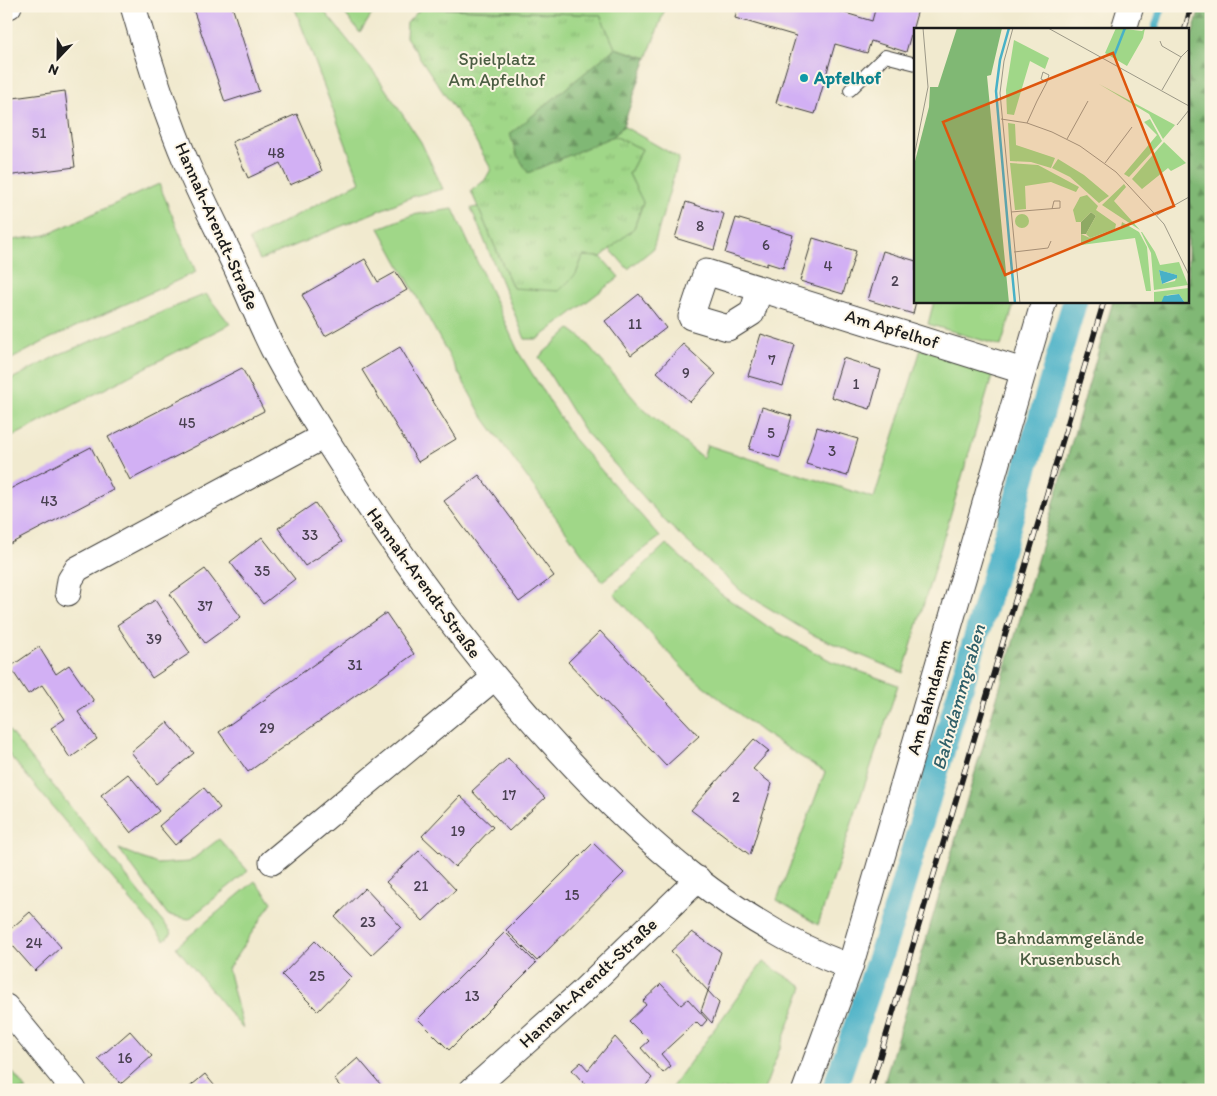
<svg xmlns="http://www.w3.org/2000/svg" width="1217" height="1096" font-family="Itim,sans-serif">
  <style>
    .grass { fill: #a0d788; stroke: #5e7a52 }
    .forest { fill: url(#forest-firs); stroke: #4e6a48 }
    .park { fill: url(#park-tufts); stroke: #5e7a52 }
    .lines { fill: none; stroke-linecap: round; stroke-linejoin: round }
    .stream { stroke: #48b1c7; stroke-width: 8 }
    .canal { stroke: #48b1c7; stroke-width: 25 }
    .building { fill: #d2b0f4 }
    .service-casing { stroke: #3c3b37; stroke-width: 14 }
    .minor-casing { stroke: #3c3b37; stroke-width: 27 }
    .service { stroke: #fff; stroke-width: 12 }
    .minor { stroke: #fff; stroke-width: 25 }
    .rail-casing { stroke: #1c1c1c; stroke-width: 5.5 }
    .rail { stroke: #fcf5e5; stroke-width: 4; stroke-dasharray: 11; stroke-linecap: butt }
    .culture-dot { fill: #0f9aa8; stroke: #fcf5e5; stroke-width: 2 }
    .labels { text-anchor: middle; stroke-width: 4; stroke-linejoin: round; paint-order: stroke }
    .number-label { font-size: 15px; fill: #4a4152 }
    .park-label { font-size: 18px; fill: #4a5d42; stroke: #fcf5e5 }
    .culture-label { font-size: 18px; font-weight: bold; fill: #0d838f; stroke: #fcf5e5; text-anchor: start }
    .street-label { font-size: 18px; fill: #1c1c1c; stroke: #fcf5e5 }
    .water-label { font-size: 19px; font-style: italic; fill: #305f69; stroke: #fcf5e5 }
    .inset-river { fill: none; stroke: #48b1c7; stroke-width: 2.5 }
    .inset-road { fill: none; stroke: #9c9887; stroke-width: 1 }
    .view { fill: #de560d; fill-opacity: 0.15; stroke: #de560d; stroke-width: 2.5 }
    .inset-edge { fill: none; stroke: #1c1c1c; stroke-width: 2.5 }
  </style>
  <defs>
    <pattern id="forest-firs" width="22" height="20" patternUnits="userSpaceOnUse" patternTransform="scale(1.25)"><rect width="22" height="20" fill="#80b874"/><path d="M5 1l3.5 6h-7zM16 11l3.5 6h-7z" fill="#68955e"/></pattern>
    <pattern id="park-tufts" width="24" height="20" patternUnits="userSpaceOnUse" patternTransform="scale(1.25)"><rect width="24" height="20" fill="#a0d788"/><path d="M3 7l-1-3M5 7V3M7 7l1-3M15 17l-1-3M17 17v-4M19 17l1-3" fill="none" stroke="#89b875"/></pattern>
  </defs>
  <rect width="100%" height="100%" fill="#fcf5e5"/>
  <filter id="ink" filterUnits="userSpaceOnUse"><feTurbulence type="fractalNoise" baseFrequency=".02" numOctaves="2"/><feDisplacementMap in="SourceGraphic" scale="10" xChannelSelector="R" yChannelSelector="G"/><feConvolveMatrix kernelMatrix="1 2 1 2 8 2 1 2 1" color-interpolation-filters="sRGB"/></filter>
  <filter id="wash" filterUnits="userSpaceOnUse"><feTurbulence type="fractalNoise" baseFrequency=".0096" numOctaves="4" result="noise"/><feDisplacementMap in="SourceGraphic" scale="20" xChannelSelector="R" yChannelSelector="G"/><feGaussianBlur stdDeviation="1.12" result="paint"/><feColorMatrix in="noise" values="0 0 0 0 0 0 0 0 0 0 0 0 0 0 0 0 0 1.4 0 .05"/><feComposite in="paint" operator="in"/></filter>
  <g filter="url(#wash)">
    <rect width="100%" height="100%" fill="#f1eacf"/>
    <g class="grass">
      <polygon points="294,6 320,6 376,75 421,142 443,189 414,196 260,260 249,240 360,182"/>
      <polygon points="339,6 377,6 360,33"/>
      <polygon points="397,6 666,6 647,58 615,48 600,15"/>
      <polygon points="623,126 679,158 653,249 628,269 610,249 634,228 643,203 629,174 642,149 614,136"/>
      <polygon points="159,184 196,272 49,339 6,362 6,241 46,235"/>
      <polygon points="478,207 513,288 576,274 583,256 601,257 619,277 538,339 525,339 471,208"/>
      <polygon points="453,209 519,353 573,438 660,537 602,581 481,414 379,228 412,215"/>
      <polygon points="206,294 230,324 6,440 6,382 60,354"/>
      <polygon points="934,301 1015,301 1001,346 928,324"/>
      <polygon points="570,329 582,338 642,408 703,458 707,445 874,498 921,349 994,370 903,673 813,635 741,591 667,523 583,429 539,357"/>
      <polygon points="666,544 721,594 770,628 831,661 898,685 818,925 777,900 825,772 762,732 687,673 614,594"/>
      <polygon points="6,727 172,933 164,940 6,751"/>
      <polygon points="219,839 248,871 189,919 168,915 119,849 157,864 189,862"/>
      <polygon points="255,881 272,902 228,969 243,1029 176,947"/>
      <polygon points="763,962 803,987 764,1090 670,1090"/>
    </g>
    <g class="forest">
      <polygon points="1201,6 1211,6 1211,1090 882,1090 1113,301 1188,301 1188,49"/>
      <polygon points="615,48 647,58 623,126 614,136 528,173 516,153 510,134"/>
    </g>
    <g class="park">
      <polygon points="421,8 600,15 615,48 510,134 516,153 528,173 614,136 642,149 629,174 643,202 634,228 601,257 583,256 576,274 559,291 513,288 471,191 485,180 491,169 474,138 406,37 407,23"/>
      <polygon points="6,1063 26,1090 6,1090"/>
    </g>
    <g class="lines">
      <polyline class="stream" points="1155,29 1162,6"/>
      <polyline class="canal" points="834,1090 892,922 1075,301"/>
    </g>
    <g id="blocks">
      <g class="building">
        <polygon points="192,6 232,6 259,91 225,102"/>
        <polygon points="738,6 822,6 872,21 876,6 919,6 906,52 871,41 867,53 835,44 815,114 776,103 796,36 735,18"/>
        <polygon points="65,91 75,167 6,176 6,99"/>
        <polygon points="297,114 322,171 290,185 280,163 248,178 232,142"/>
        <polygon points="686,202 724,214 714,250 675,238"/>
        <polygon points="736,218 793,235 783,268 767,263 767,266 725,253"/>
        <polygon points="813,238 856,251 843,294 800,281"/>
        <polygon points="883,251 916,261 916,301 913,314 868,300"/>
        <polygon points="365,259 378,282 396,272 407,290 325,336 302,295"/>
        <polygon points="639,294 666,328 631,355 605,321"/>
        <polygon points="761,334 795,345 783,386 748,376"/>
        <polygon points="683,344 716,374 690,402 657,372"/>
        <polygon points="400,347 456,439 418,462 362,370"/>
        <polygon points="843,358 881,370 870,409 831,397"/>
        <polygon points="242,368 264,411 130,480 108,437"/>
        <polygon points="762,407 792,416 780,458 749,449"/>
        <polygon points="817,427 858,439 847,476 806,464"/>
        <polygon points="91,447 113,490 6,546 6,491"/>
        <polygon points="479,475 554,576 519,602 444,501"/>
        <polygon points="315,503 342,542 305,566 278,528"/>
        <polygon points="262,537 295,579 263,604 230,562"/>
        <polygon points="205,569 241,617 205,643 170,594"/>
        <polygon points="155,600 190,653 152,678 117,625"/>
        <polygon points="386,613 414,654 248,772 219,732"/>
        <polygon points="600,631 699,736 666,766 568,662"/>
        <polygon points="39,647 56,674 69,665 94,701 78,712 97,739 70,758 51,728 65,719 42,685 28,694 10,667"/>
        <polygon points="167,722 194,753 157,784 131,752"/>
        <polygon points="754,739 769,751 753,769 772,784 750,855 691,810"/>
        <polygon points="508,758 545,798 509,831 472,791"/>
        <polygon points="128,774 159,811 131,833 101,795"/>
        <polygon points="204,788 220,808 175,845 159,826"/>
        <polygon points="460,796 493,827 455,867 422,836"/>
        <polygon points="593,843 624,873 537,961 506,930"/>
        <polygon points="419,851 456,890 423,921 386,882"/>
        <polygon points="365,888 401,927 371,955 335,917"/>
        <polygon points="30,912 61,947 35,971 6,938 6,933"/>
        <polygon points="505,932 536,963 449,1050 418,1019"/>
        <polygon points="692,932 721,952 708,991 671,951"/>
        <polygon points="315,941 351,977 318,1011 282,975"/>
        <polygon points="661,984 681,1005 688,999 707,1020 701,1027 696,1022 661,1054 671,1066 663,1073 641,1048 649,1041 629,1021 646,1005 643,1001"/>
        <polygon points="708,991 719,1003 712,1023 701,1011"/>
        <polygon points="130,1031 152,1056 121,1084 98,1059"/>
        <polygon points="615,1037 652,1078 642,1090 606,1090 602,1086 598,1090 590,1090 572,1070 581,1062 588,1070"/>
        <polygon points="358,1058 381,1085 375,1090 343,1090 334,1079"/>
        <polygon points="205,1074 218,1090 186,1090"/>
      </g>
    </g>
  </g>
  <g filter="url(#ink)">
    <use href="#blocks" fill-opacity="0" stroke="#3c3b37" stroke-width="1"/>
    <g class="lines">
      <defs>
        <polyline id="service" points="850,90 885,56 916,64"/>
        <g id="minor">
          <path d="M133 6C148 58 166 115 187 164 203 202 223 239 240 276 251 301 261 325 273 349 294 390 319 428 343 466 407 568 478 663 560 751 642 840 735 924 850 967"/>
          <polyline points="6,7 9,6"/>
          <polyline points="1124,29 1131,6"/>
          <polyline points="760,289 752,313 728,328 691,317 706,272 1023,371"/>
          <polyline points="68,593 70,580 77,569 324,436"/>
          <polyline points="272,862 494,678"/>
          <polyline points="6,1007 74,1090"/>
          <polyline points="472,1090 583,991 698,879"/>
          <polyline points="805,1090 850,967 1044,301"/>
        </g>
      </defs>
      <use href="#service" class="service-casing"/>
      <use href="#minor" class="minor-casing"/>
      <use href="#service" class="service"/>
      <use href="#minor" class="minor"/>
      <defs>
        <g id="rail">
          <polyline points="1185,29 1191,6"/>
          <polyline points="870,1090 1104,301"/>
        </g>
      </defs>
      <use href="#rail" class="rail-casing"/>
      <use href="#rail" class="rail"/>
    </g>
  </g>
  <circle class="culture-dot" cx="804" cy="78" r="5"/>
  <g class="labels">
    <g class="number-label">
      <text x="39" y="138">51</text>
      <text x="276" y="158">48</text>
      <text x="700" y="231">8</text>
      <text x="766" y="250">6</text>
      <text x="828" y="271">4</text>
      <text x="895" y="286">2</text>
      <text x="635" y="329">11</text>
      <text x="772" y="365">7</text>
      <text x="686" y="378">9</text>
      <text x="856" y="389">1</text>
      <text x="187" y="428">45</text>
      <text x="771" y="438">5</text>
      <text x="832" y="456">3</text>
      <text x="49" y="506">43</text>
      <text x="310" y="540">33</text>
      <text x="262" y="576">35</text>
      <text x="205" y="611">37</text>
      <text x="154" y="644">39</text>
      <text x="355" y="670">31</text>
      <text x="267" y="733">29</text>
      <text x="509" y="800">17</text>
      <text x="736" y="802">2</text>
      <text x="458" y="836">19</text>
      <text x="421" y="891">21</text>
      <text x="572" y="900">15</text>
      <text x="368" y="927">23</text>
      <text x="34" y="948">24</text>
      <text x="317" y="981">25</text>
      <text x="472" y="1001">13</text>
      <text x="125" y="1063">16</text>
    </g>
    <g class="park-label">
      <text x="497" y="65">Spielplatz<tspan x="497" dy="21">Am Apfelhof</tspan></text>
      <text x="1070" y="944">Bahndammgelände<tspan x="1070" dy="21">Krusenbusch</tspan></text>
    </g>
    <g class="culture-label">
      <text x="814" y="84">Apfelhof</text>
    </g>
    <g class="street-label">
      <text transform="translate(217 226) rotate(66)" y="6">Hannah-Arendt-Straße</text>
      <text transform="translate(892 329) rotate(17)" y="6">Am Apfelhof</text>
      <text transform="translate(424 583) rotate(54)" y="6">Hannah-Arendt-Straße</text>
      <text transform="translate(929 697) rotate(-74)" y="6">Am Bahndamm</text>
      <text transform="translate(588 983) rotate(-43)" y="6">Hannah-Arendt-Straße</text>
    </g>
    <g class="water-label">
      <text transform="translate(958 697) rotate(-74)" y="7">Bahndammgraben</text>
    </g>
  </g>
  <g transform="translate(914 28)">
    <rect width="275" height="275" fill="#f1eacf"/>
    <path d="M100 12 135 30 131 41 116 33 100 87 93 86 92 62ZM185 56 261 97 249 111 235 86ZM236 91 248 113 215 149 210 146 243 107 230 94ZM94 95 101 96 102 117 141 130 137 140 117 134 96 133ZM250 114 272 135 257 143 254 140 228 161 218 151ZM144 131 170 147 195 168 185 175 156 149 138 140ZM96 135 124 137 165 159 162 164 137 154 111 158 112 181 101 182ZM210 156 212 159 200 173 226 202 188 177ZM101 193a7 7 0 1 1 14 0a7 7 0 1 1-14 0ZM208 194 225 204 233 219 237 263H232L221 210 167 217V206L176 210 207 199ZM227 204H228L241 224 246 237 265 234 274 257 240 262 237 225ZM245 242 263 247 261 253 248 256ZM275 260V275H271L265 266 253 267 247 275H240V264Z" fill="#a0d788" fill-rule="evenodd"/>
    <path d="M43 0H88L77 47 73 48 95 275H0V137L15 79 16 59H24ZM177 184 182 188 172 206H167V194Z" fill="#80b874"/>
    <path d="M202 0 228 3 231 0 229 10 213 38 191 25ZM173 167 184 178 182 182 202 196 201 201 176 210 172 206 182 188 177 184 167 194H162L159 182 166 169Z" fill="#a0d788"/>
    <path d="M245 242 263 247V250L248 256ZM265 266 271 275H247L250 268Z" fill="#48b1c7"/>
    <path class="inset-river" d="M95 0 86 32 82 63 96 222M200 28 211 0M96 222 101 275"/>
    <path class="inset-road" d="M99 0 90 33 86 65 106 275M134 0 275 78M246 13 248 18 267 29M248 62 267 29 275 21M87 91 113 95 138 104 166 118 202 144 250 196 275 247M113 95 123 73 133 54 135 47 129 44 127 51 133 54M263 97 275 82M153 111 174 73M0 129 14 59 9 0M191 135 218 99M97 184 146 180V173H140L138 181M243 187 275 169M100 224 134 220 137 213"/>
    <path class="view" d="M199 25 260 178 91 247 29 94Z"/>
    <rect width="275" height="275" class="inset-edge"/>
  </g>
  <rect width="1217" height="1096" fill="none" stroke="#fcf5e5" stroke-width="25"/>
  <g transform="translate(58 58) rotate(202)" stroke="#fcf5e5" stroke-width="4" paint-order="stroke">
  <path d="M0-4L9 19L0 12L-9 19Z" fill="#1c1c1c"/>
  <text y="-8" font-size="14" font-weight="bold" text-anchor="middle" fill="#1c1c1c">N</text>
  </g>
</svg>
